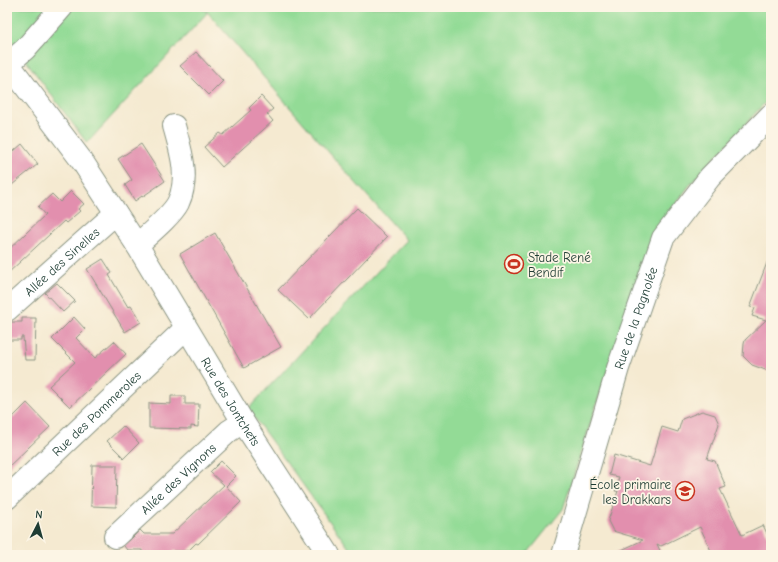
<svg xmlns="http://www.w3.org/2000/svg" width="778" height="562" font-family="'Comic Neue',sans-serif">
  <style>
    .green { fill: #93db96; stroke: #598c65 }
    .building { fill: #e28fae }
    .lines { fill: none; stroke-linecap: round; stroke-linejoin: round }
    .minor-casing { stroke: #8a9482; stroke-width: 24 }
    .minor { stroke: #fff; stroke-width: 22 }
    .labels { text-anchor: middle; stroke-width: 3.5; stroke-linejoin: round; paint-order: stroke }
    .poi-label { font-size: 13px; fill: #1f3d34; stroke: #fcf5e5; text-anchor: start }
    .street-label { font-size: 13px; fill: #1f3d34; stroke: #fcf5e5 }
  </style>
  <rect width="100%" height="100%" fill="#fcf5e5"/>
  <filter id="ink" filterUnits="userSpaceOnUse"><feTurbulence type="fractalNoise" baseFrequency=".025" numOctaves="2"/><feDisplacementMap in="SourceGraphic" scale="8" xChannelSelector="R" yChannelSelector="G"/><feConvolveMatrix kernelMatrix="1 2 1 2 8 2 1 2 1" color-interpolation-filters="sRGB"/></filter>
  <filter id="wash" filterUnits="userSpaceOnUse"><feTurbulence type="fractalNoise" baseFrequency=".012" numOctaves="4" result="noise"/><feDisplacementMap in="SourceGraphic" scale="16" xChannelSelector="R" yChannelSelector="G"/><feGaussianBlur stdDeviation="0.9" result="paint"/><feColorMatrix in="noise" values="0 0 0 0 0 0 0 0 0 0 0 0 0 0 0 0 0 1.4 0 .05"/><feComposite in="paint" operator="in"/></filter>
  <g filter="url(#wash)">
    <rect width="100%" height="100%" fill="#f5ead1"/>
    <g class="green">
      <polygon points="7,7 201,7 207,13 87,143 7,35"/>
      <polygon points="203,7 771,7 771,96 689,186 667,216 613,353 563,509 526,555 354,555 248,409 407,240 339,164"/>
    </g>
    <g id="blocks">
      <g class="building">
        <polygon points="196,52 223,81 209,95 180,66"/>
        <polygon points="261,96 273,109 267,114 273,121 222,167 204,147 220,133 223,135 251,110 249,108"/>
        <polygon points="22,144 38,164 7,189 7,157"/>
        <polygon points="141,144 165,181 142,197 142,196 135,201 125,185 132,180 118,159"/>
        <polygon points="71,191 84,204 78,209 80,211 66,223 64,221 7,274 7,251 45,215 38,207 52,194 60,202"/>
        <polygon points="357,208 387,237 309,319 278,290"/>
        <polygon points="215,233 281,347 244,368 180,254"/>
        <polygon points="770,255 771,255 771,372 752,365 743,356 744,344 745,340 766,320 752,316 755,308 750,307"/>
        <polygon points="103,259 112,273 109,275 128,307 131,306 141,322 125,332 87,269"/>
        <polygon points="57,283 75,301 63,312 45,293"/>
        <polygon points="74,317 85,329 76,338 95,358 114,341 126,354 70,407 49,386 75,362 52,339"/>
        <polygon points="22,318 36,318 35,360 25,360 23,337 21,337 21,340 7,340 7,322 22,322"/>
        <polygon points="171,396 185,396 185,404 199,404 198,427 191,426 191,429 149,428 149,403 171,404"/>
        <polygon points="27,403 50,427 7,468 7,423"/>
        <polygon points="702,411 715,415 719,424 707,459 715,461 726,487 720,489 742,535 763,525 771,542 771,555 713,555 700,527 661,546 657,544 662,555 611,555 643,540 613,531 608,521 618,491 615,491 619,477 609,475 614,455 650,466 662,427 678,432 682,419"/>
        <polygon points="123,426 139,443 124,458 107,441"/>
        <polygon points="221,461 236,476 226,486 241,502 198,544 196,543 188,551 173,551 173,555 142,555 142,550 127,550 124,546 140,530 144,534 172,534 208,500 224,485 210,472"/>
        <polygon points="92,465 117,465 116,507 91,506"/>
      </g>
    </g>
  </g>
  <g filter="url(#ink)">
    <use href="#blocks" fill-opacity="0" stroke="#8a9482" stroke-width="1"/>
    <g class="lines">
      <defs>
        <g id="minor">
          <path id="s1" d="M7 62 82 161 116 213 137 245 243 422 329 555"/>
          <polyline points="8,64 25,49 62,7"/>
          <path d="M137 245C148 235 172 215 178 203 190 178 181 151 174 126"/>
          <path id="s2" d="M7 310 116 213"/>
          <path id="s3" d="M7 498 186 328"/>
          <path id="s4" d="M115 537 229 431 243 422"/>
          <path id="s5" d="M563 555 618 368 663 238 710 177 771 115"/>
        </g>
      </defs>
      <use href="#minor" class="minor-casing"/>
      <use href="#minor" class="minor"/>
    </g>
  </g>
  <defs>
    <symbol id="stadium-ring" viewBox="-11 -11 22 22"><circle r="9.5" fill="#fcf5e5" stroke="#c8321e" stroke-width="1.5"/><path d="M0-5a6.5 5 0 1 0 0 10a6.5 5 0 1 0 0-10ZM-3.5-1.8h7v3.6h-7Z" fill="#c8321e"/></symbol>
    <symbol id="school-ring" viewBox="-11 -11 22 22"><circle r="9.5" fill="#fcf5e5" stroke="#c8321e" stroke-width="1.5"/><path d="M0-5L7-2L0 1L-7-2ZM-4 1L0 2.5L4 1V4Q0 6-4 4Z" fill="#c8321e"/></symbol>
  </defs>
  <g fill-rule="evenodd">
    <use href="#stadium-ring" x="503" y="253" width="22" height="22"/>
    <use href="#school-ring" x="674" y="480" width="22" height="22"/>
  </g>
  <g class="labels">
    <g class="poi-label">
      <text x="528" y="262">Stade René<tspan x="528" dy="15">Bendif</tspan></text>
      <text x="671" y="489" text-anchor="end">École primaire<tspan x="671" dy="15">les Drakkars</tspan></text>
    </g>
    <g class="street-label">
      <text dy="5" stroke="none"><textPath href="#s2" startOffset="73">Allée des Sinelles</textPath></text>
      <text dy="5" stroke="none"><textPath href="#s5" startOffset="248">Rue de la Pagnolée</textPath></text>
      <text dy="5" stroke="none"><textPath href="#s1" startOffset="407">Rue des Jontchets</textPath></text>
      <text dy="5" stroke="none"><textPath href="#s3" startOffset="123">Rue des Pommeroles</textPath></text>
      <text dy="5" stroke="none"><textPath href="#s4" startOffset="86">Allée des Vignons</textPath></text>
    </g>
  </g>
  <rect width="778" height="562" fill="none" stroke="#fcf5e5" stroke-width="24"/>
  <g transform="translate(38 524) rotate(6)" stroke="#fcf5e5" stroke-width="3" paint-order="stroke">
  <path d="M0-3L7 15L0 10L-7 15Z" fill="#1f3d34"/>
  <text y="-6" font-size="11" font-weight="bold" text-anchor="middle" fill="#1f3d34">N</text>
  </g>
</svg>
